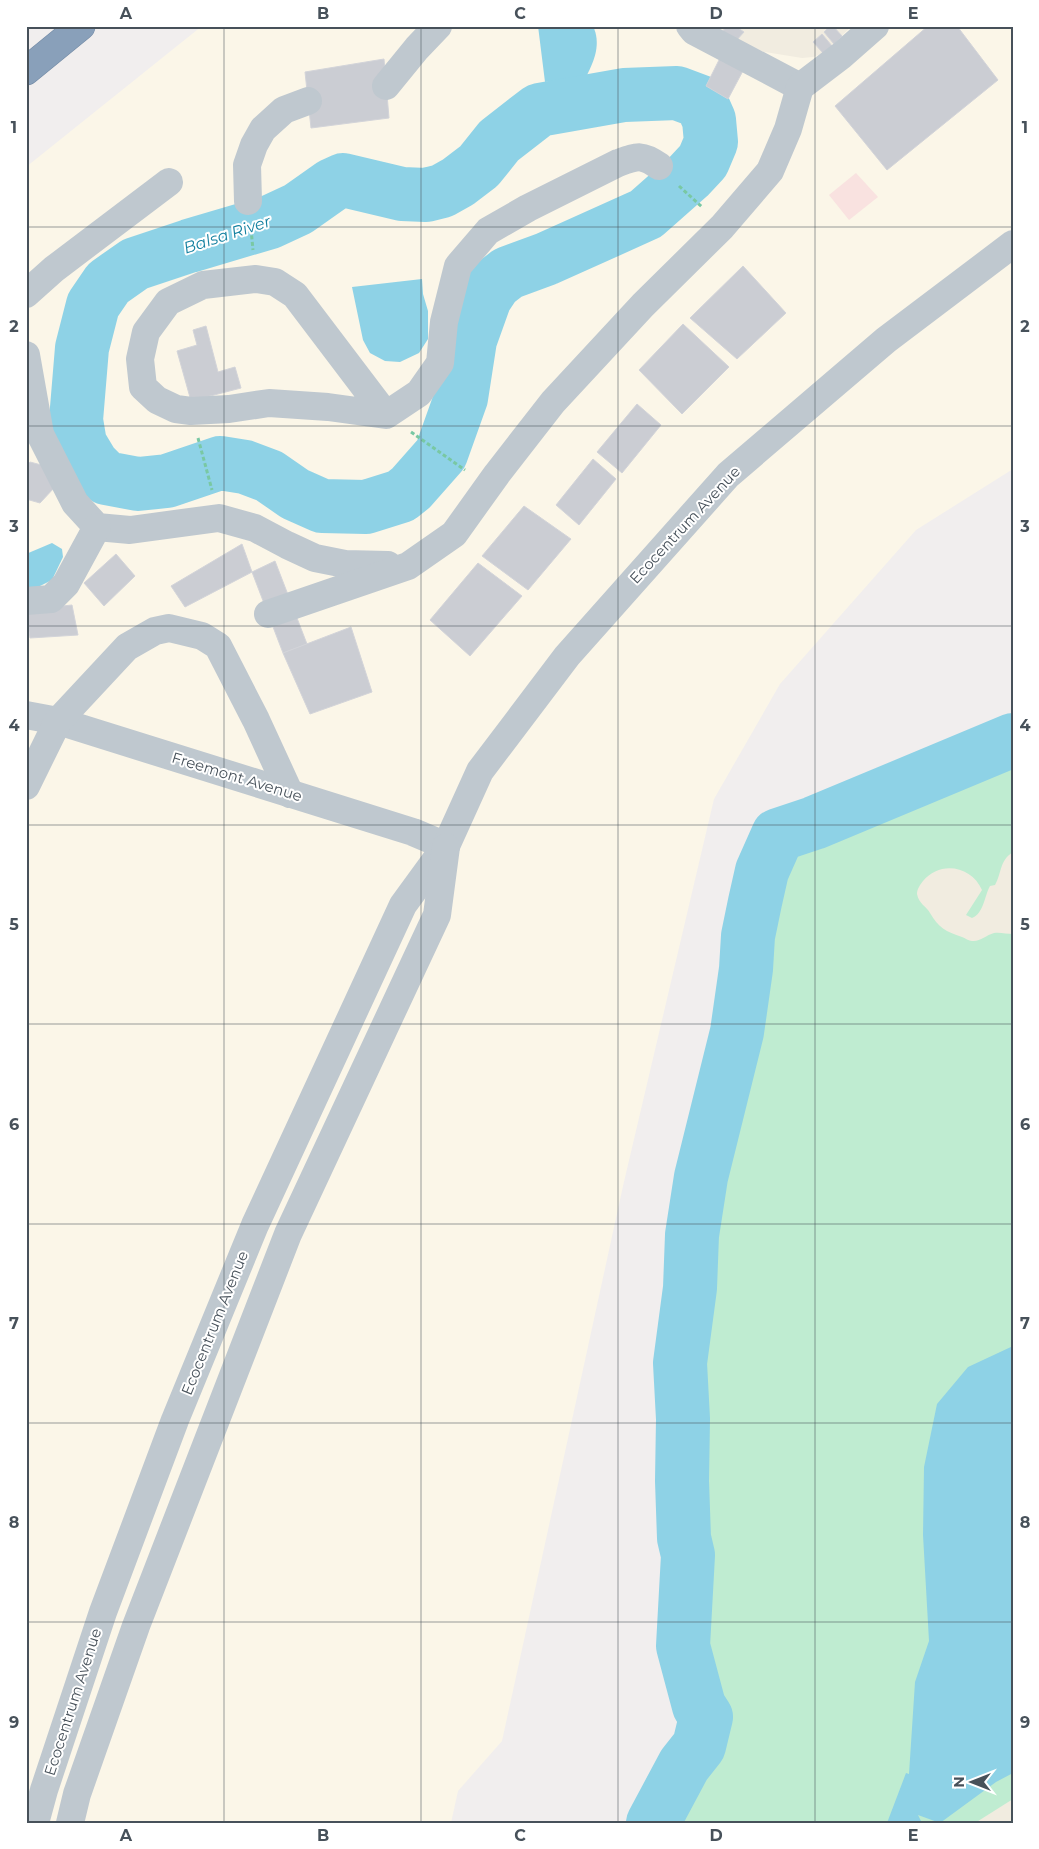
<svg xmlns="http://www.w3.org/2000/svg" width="1039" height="1849" font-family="Montserrat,sans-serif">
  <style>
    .commercial { fill: #fbf6e8 }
    .medical { fill: #f9e2e0 }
    .green { fill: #bfecd1 }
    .sand { fill: #f1ece0 }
    .water { fill: #8ed2e6 }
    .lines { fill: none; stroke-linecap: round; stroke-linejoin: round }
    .river { stroke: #8ed2e6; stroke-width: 54 }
    .building { fill: #cbcdd3; stroke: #d3d4d9 }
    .highway-casing { stroke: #748ba6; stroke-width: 29 }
    .path { stroke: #79c8a3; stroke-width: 3; stroke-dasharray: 4 2.5; stroke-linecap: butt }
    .minor { stroke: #bfc8cf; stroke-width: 28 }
    .highway { stroke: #89a0ba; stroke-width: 28 }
    .grid { fill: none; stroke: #47515a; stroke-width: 1; stroke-opacity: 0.55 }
    .labels { text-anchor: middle; stroke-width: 4; stroke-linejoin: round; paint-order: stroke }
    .street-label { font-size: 15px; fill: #47515a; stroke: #fff }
    .water-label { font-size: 16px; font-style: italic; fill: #1480a0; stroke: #fff }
    .neatline { fill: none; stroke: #47515a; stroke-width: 2 }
    .grid-label { font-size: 16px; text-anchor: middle; font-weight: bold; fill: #47515a }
  </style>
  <rect width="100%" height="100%" fill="#f1eeee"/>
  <polygon class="commercial" points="202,26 1013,26 1013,469 916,530 780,684 714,799 623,1186 502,1741 458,1791 451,1823 26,1823 26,167"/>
  <polygon class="medical" points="856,173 878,197 849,220 829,195"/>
  <polygon class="green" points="1013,740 1013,1823 653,1823 684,1765 699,1746 706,1718 699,1705 683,1646 688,1555 684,1538 682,1480 683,1419 680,1363 690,1288 692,1235 701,1177 737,1032 746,969 748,936 755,902 762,871 778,835 814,823"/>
  <g class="sand">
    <polygon points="713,26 852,26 823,53 813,57 802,58 753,50"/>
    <path d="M1013 852V934C1007 934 1000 932 994 933 986 935 980 942 972 941 969 941 965 938 962 937 946 932 938 927 930 913 926 906 919 904 917 894 917 889 920 885 923 881 940 860 972 866 982 890L966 915 972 918C984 913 984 897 990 886L995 885C1002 873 999 861 1013 852Z"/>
    <polygon points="1013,1799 1013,1823 975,1823"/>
  </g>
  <g class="water">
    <path d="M538 26H593C601 43 595 59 587 75L569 79 545 82Z"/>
    <polygon points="422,279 423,294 428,311 428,339 419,353 400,362 385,361 370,353 363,340 352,287"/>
    <polygon points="52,543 62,549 63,557 52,580 26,593 26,554"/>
    <polygon points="1013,1346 1013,1773 996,1782 940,1823 918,1815 922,1823 887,1823 906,1773 909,1774 915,1682 929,1641 923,1535 924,1467 937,1404 968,1367"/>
  </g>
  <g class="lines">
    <g class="river">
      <polygon points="677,93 701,102 709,120 711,142 703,161 689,176 646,214 546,259 508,273 495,283 485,298 470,340 461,398 441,454 411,488 401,496 366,507 322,506 295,494 269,476 245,467 220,463 167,481 138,484 106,478 92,464 80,444 76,420 82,348 93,305 108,283 135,264 189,246 270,222 298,209 332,185 343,180 402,194 426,195 442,191 458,182 479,166 499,141 539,110 624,95"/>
      <polyline points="653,1823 684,1765 699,1746 706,1717 699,1706 683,1646 688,1555 684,1538 682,1481 683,1419 680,1363 690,1288 692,1235 701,1177 737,1032 746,969 748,936 755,902 762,871 778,835 814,823 1013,740"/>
    </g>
  </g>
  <g class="building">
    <polygon points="727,26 735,26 744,32 735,42 721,33"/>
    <polygon points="830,26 833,26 842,36 834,44 824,32"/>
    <polygon points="928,26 957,26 998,80 887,170 835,106"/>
    <polygon points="822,34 832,46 823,53 813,42"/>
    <polygon points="722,54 745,67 728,99 706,86"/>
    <polygon points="384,59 389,118 311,128 305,72"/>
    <polygon points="743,266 786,313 737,359 690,318"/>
    <polygon points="683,324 729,367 682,414 639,370"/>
    <polygon points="206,326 218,372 235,367 241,388 191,401 177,351 197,345 193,330"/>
    <polygon points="637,404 661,425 622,473 597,452"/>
    <polygon points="593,459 616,479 579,525 556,505"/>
    <polygon points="30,462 49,467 54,488 40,503 26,499 26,466"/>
    <polygon points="524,506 571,539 528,590 482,556"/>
    <polygon points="242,544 252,572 185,607 171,586"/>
    <polygon points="116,554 135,576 104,606 84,583"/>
    <polygon points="275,561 307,644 283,653 252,572"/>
    <polygon points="478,563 522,596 470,656 430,620"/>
    <polygon points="72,605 78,635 30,638 26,610"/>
    <polygon points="351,627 372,692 310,714 283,653"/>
  </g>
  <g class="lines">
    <defs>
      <polyline id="highway" points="26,71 81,26"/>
    </defs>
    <use href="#highway" class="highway-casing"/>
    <g class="path">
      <polyline points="679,186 702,207"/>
      <polyline points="251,229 253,250"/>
      <polyline points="411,432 465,470"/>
      <polyline points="198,438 212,490"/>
    </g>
    <g class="minor">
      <polyline points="690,26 694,31 800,87"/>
      <polyline points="386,86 417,48 438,26"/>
      <polyline points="248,201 247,165 254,145 263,129 284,110 308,101"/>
      <polyline points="26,294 54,269 169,182"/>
      <polyline points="26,355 40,434 75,503 97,527 130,530 219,518 255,528 287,545 315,558 345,564 388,565"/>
      <path d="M386 415 295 295 275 282 256 279 203 285 168 302 146 332 140 359 143 387 157 400 176 409 191 411 229 409 269 403 328 407 386 415 419 393 440 363 444 322 458 266 488 231 528 208 618 163C638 156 642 154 659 166"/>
      <polyline points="26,601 51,599 66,584 97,527"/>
      <polyline points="268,614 408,566 454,534 497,474 553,402 643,305 722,227 770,171 788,129 800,87 842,55 875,26"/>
      <polyline points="26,715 58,721 413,832 446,846"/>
      <polyline points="26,786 58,721 127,647 155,631 169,628 202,636 218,646 256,720 290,794"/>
      <polyline points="35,1823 44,1790 103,1612 175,1420 255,1225 403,905 446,846 480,771 567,656 728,475 886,340 1013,244"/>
      <polyline points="70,1823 77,1794 136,1626 288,1234 437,915 446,847"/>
    </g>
    <use href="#highway" class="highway"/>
  </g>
  <path class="grid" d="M224 26V1823M421 26V1823M618 26V1823M815 26V1823M26 227H1013M26 426H1013M26 626H1013M26 825H1013M26 1024H1013M26 1224H1013M26 1423H1013M26 1622H1013"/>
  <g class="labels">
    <g class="street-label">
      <text transform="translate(685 525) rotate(-47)" y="5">Ecocentrum Avenue</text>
      <text transform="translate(237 777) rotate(17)" y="5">Freemont Avenue</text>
      <text transform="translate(215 1323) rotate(-68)" y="5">Ecocentrum Avenue</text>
      <text transform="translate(73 1702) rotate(-72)" y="5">Ecocentrum Avenue</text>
    </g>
    <g class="water-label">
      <text transform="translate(227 234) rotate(-18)" y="6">Balsa River</text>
    </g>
  </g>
  <rect width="1039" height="1849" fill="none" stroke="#ffffff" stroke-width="55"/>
  <g transform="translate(972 1782) rotate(270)" stroke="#ffffff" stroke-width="4" paint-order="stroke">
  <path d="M0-4L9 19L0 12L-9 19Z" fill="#47515a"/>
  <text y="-8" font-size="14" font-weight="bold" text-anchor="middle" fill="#47515a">N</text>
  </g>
  <rect x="28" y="28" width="984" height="1794" class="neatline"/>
  <g class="grid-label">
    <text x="126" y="19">A</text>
    <text x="323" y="19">B</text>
    <text x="520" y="19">C</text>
    <text x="716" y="19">D</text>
    <text x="913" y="19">E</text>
    <text x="14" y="133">1</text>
    <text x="1025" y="133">1</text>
    <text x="14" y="332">2</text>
    <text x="1025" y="332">2</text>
    <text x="14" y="532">3</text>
    <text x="1025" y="532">3</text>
    <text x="14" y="731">4</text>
    <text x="1025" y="731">4</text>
    <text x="14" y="930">5</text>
    <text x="1025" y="930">5</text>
    <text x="14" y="1130">6</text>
    <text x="1025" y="1130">6</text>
    <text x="14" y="1329">7</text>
    <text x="1025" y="1329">7</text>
    <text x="14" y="1528">8</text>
    <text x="1025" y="1528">8</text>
    <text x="14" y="1728">9</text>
    <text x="1025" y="1728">9</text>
    <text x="126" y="1841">A</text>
    <text x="323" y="1841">B</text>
    <text x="520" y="1841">C</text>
    <text x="716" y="1841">D</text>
    <text x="913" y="1841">E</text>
  </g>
</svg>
